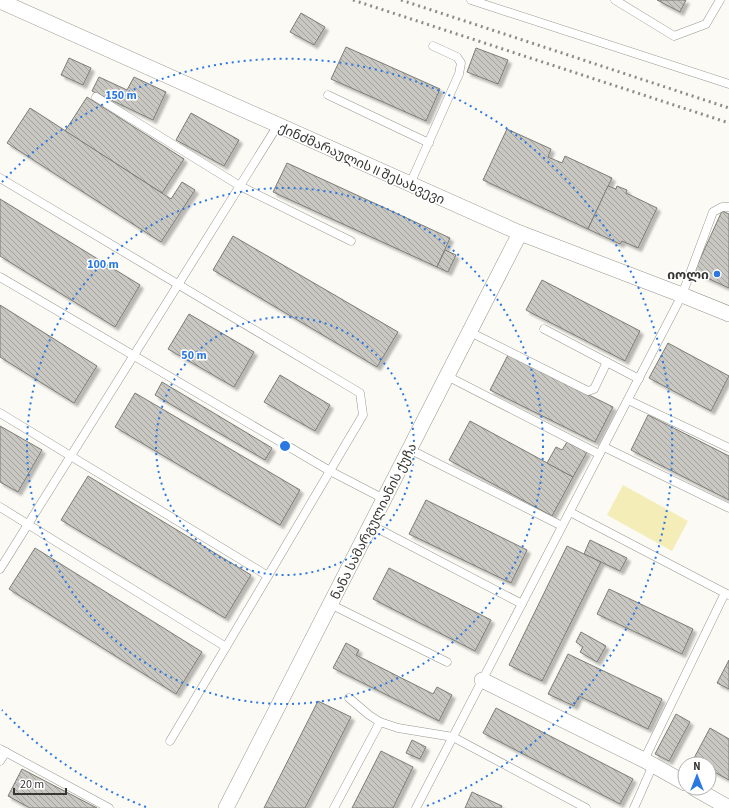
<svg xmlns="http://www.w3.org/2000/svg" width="729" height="808" font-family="'Source Sans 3','Noto Sans Georgian',sans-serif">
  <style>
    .grass { fill: #f5edb8 }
    .building { fill: url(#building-back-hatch); stroke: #7d7d77; filter: url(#shadow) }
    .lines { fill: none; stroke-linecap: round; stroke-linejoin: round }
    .lane-casing { stroke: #989791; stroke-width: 9 }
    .street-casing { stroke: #989791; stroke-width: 16 }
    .lane { stroke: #fff; stroke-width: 8 }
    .street { stroke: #fff; stroke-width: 15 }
    .rail { stroke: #8d8c88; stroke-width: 3; stroke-dasharray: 2 4; stroke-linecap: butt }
    .ring { fill: none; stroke: #2b78e3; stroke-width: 2; stroke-dasharray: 2 4 }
    .poi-dot { fill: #2b78e3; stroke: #fff; stroke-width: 1.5 }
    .labels { text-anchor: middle; stroke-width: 3; stroke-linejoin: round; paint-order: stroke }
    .street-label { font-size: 13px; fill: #363633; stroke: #fff }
    .poi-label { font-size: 13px; font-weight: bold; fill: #363633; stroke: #fff; text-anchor: end }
    .centre { fill: #2b78e3; stroke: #fff; stroke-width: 2 }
    .ring-label { font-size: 12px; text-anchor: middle; font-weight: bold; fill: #2b78e3; stroke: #fff; stroke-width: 3; stroke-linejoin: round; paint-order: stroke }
  </style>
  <defs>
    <pattern id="building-back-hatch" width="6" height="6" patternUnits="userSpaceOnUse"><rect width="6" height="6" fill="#c8c7c1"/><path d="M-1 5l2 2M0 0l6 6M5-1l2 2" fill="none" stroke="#a3a29d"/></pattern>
    <filter id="shadow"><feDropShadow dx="3.5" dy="3.5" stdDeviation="1" flood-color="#0004"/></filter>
  </defs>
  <rect width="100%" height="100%" fill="#fbfaf4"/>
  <polygon class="grass" points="623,485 688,521 672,551 607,515"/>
  <g class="building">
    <polygon points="657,0 686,0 680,12"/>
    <polygon points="301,13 325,27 314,45 290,32"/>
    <polygon points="346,47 440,89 426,121 331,79"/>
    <polygon points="476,48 508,60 498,84 467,72"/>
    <polygon points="69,58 91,68 83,85 61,75"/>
    <polygon points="99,77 127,90 134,77 166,92 153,120 92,91"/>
    <polygon points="87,97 184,159 162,193 65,131"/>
    <polygon points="30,108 171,199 182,182 195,190 161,242 7,143"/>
    <polygon points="191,113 239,140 224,166 176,140"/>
    <polygon points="507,129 551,149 548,157 562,163 565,156 612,178 588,229 483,180"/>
    <polygon points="287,163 450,238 437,267 273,192"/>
    <polygon points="608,186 616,189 617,186 627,190 626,193 657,208 638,248 622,241 620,244 588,229"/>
    <polygon points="0,199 140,285 115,327 0,256"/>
    <polygon points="722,211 729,214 729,288 694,272"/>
    <polygon points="233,236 398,332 377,367 213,270"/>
    <polygon points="445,250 456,255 448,272 437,267"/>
    <polygon points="542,280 640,331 625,361 526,310"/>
    <polygon points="0,305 97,366 74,403 0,357"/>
    <polygon points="189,314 254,352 234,387 168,349"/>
    <polygon points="668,343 729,376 711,411 649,378"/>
    <polygon points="508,355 613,407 595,442 490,390"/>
    <polygon points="280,375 330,405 315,431 264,402"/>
    <polygon points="162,382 272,448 265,460 155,395"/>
    <polygon points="135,393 300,490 280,525 115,427"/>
    <polygon points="648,415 729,456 729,500 631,450"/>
    <polygon points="470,421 573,477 552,516 449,460"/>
    <polygon points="0,426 42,450 18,492 0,482"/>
    <polygon points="567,442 587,452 573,477 547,463 556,447 562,450"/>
    <polygon points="88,476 251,575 225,618 61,520"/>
    <polygon points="426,500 527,550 511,583 409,534"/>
    <polygon points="590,540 627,558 620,571 584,554"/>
    <polygon points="567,546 601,562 542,681 509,665"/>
    <polygon points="35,548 202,652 176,694 9,589"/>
    <polygon points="389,568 491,620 475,651 373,599"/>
    <polygon points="609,589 693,629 682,654 597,614"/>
    <polygon points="581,632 606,646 597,662 580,652 583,647 576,642"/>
    <polygon points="346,643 359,650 356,655 433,694 437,687 452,695 439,721 333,668"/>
    <polygon points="568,654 662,699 648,729 579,696 574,706 548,694"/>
    <polygon points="729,660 729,689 717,683"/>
    <polygon points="318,701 351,717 305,808 264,808"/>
    <polygon points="496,708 633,779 620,804 483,733"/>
    <polygon points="676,714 690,722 669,761 655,754"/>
    <polygon points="710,728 729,739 729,780 709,769 709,764 700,764 693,760"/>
    <polygon points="412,740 426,747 420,759 406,753"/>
    <polygon points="381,751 413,767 393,808 352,808"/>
    <polygon points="22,769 97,808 30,808 8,796"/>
    <polygon points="472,792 502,806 501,808 465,808"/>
  </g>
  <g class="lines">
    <defs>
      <g id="lane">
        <polyline points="471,0 729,84"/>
        <polyline points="615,0 674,36 706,24 720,0"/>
        <polyline points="328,95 429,143"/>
        <polyline points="96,97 240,186 351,241"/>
        <polyline points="0,178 360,393 363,415 226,647 0,507"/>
        <polyline points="410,184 459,74 461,63 457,57 433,46"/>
        <polyline points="0,277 330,471 384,499"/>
        <polyline points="544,329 639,379"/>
        <polyline points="470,332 588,391 594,389 607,362"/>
        <polyline points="447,376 599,454"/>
        <polyline points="628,400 729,448"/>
        <polyline points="0,413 268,576"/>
        <polyline points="604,447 729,508"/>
        <polyline points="409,449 562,526"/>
        <polyline points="570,512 725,593"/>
        <polyline points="371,525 522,604"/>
        <polyline points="0,569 278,125"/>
        <polyline points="330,604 447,662"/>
        <polyline points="349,698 369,715 380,722 398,728 453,737 586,808"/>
        <polyline points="170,741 226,647"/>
        <polyline points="0,749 109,808"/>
        <polyline points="644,760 725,593 729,595"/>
        <polyline points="0,761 6,752"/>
        <polyline points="334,808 380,722"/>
        <polyline points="416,808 682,295 713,212 722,207 729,207"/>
        <polyline points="634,808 653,765"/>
      </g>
      <g id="street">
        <polyline points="0,1 520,233 682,295 729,314"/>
        <polyline points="482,680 644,760 685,783"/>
        <polyline points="694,788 729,808"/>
        <polyline points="226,808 520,233"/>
      </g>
    </defs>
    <use href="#lane" class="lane-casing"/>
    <use href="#street" class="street-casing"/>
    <use href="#lane" class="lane"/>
    <use href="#street" class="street"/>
    <g class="rail">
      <polyline points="353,0 729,123"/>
      <polyline points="401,0 729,108"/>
    </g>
  </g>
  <g class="ring">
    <circle cx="285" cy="446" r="129"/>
    <circle cx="285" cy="446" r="258"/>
    <path d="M146 807A387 387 0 0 1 2 710M2 182A387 387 0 1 1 424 807"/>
  </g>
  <circle class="poi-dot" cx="717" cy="274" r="4"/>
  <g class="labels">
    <g class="street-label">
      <text transform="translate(362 163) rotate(24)" y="5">ქინძმარაულის II შესახვევი</text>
      <text transform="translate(373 521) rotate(-63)" y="5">ნანა სამარგულიანის ქუჩა</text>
    </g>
    <g class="poi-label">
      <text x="709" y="279">იოლი</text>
    </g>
  </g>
  <circle cx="285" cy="446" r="6" class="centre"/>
  <g class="ring-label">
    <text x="121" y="99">150 m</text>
    <text x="103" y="268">100 m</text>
    <text x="194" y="359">50 m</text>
  </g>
  <g transform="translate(697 776)"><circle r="19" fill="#ffffff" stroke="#afafad"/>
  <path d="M0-3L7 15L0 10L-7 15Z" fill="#2b78e3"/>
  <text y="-6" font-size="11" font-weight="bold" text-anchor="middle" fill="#363633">N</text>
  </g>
  <path d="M14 788v6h52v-6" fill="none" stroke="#363633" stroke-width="2"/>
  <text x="20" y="788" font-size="12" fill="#363633" stroke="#ffffff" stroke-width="3" paint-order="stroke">20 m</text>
</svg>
